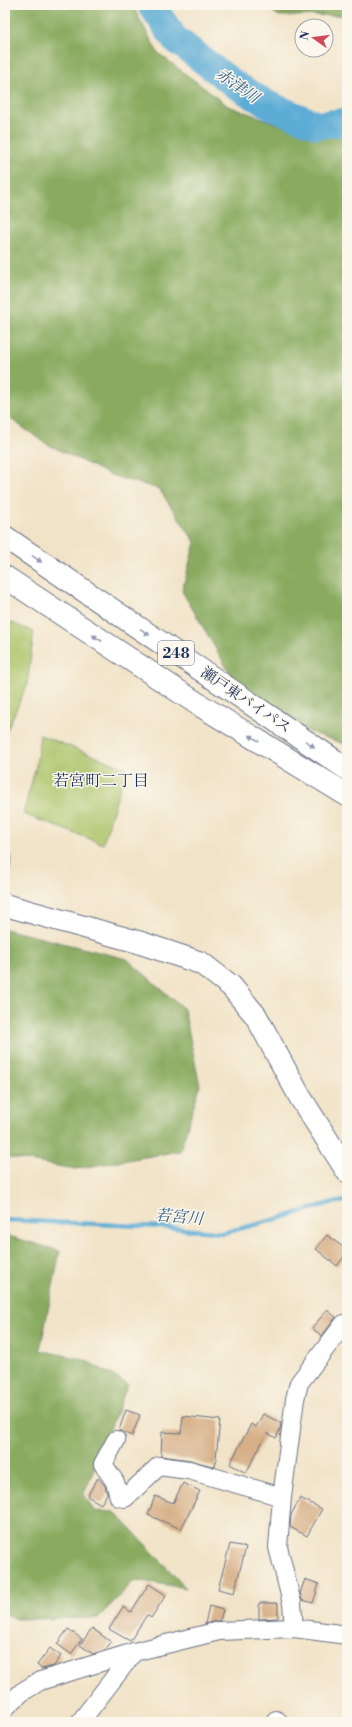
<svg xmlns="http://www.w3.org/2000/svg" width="352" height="1727" font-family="'Libre Bodoni','Noto Serif JP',serif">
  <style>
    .green { fill: #acc46a; stroke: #647a64 }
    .forest { fill: #89aa5e; stroke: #526c5e }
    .water { fill: #5bacd5; stroke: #3b6e9a }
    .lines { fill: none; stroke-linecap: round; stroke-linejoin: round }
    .stream { stroke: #5bacd5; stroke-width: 4.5 }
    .river { stroke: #5bacd5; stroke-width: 28 }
    .building { fill: #d7b088 }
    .minor-casing { stroke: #666e83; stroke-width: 20 }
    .tertiary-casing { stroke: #666e83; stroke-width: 24 }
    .trunk-casing { stroke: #666e83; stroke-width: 24 }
    .minor { stroke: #fff; stroke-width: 18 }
    .tertiary { stroke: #fff; stroke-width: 22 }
    .trunk { stroke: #fff; stroke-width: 22 }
    .oneway { fill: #8d97ae }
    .labels { text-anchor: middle; stroke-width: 3; stroke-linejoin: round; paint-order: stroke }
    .shield { fill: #fbf7ec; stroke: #5e6b89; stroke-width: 1 }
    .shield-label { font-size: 14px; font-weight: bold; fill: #1b2f5e }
    .street-label { font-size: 15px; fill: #1b2f5e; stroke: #fbf7ec }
    .water-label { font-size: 16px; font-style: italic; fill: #315b88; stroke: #fbf7ec }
    .neighbourhood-label { font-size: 16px; fill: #1b2f5e; stroke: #fbf7ec }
  </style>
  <rect width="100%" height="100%" fill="#fbf7ec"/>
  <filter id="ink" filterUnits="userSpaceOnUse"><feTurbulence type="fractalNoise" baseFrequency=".025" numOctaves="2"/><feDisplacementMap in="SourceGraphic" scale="8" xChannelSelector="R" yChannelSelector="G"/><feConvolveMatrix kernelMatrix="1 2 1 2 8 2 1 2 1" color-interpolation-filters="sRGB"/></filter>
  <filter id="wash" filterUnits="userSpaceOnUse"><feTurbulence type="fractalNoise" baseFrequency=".012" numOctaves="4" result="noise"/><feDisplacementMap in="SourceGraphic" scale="16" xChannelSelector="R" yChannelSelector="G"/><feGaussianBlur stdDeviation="0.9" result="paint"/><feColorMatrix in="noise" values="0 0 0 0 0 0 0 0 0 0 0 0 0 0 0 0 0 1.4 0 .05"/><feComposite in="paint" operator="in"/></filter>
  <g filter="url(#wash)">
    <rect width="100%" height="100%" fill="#f1e3c7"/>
    <g class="green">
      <polygon points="5,620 34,632 27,685 5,735"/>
      <polygon points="40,735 126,768 103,844 23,814 36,766"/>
    </g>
    <g class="forest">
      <polygon points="5,5 132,5 158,53 228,106 306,134 347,135 347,745 310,732 241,692 182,591 195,542 159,489 110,475 45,443 5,415"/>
      <polygon points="263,5 347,5 347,15 279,16"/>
      <polygon points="5,929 127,959 184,1009 200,1086 180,1151 75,1169 5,1157"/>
      <polygon points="5,1235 60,1251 40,1350 85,1360 128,1384 84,1494 94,1511 115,1512 186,1588 135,1580 98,1618 16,1619 5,1614"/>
    </g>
    <polygon class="water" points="5,851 12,858 7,880 5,880"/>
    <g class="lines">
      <polyline class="stream" points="5,1220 163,1227 223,1233 281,1218 330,1203 347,1201"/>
      <polyline class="river" points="151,5 175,39 234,84 267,104 317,125 347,122"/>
    </g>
    <g id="blocks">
      <g class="building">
        <polygon points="327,1235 347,1250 347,1253 337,1266 316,1249"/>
        <polygon points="327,1310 336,1317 322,1336 312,1328"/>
        <polygon points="126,1410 140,1415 132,1436 119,1430"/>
        <polygon points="263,1414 281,1423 280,1429 276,1438 267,1433 246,1473 230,1464 251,1424 256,1427"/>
        <polygon points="183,1416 220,1420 215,1467 190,1460 161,1456 162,1432 181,1433"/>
        <polygon points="98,1478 105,1486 107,1494 101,1504 87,1496"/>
        <polygon points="183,1483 200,1491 181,1529 148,1515 155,1496 173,1503"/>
        <polygon points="300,1498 322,1509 307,1536 290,1527 291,1515"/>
        <polygon points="230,1544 246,1547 234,1593 218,1589"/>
        <polygon points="305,1579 319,1584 313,1603 302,1600 300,1593"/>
        <polygon points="149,1584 166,1595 151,1618 147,1615 130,1641 109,1629 123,1607 131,1612"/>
        <polygon points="259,1603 278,1603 278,1618 259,1619"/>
        <polygon points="209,1606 223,1610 220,1620 205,1624"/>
        <polygon points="92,1628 111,1642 105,1650 93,1654 80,1645"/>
        <polygon points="68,1629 82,1639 71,1654 57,1644"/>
        <polygon points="50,1648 61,1656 54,1666 42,1669 37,1665"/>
      </g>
    </g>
  </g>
  <g filter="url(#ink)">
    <use href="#blocks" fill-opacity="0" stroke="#666e83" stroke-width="1"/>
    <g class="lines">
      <defs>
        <g id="minor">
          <polyline points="116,1440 103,1464 115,1482 119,1497 125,1498 159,1466 189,1470 282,1497"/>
          <polyline points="294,1628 292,1603 278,1547 282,1497 295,1399 299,1383 344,1324"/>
          <polyline points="5,1708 22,1692 40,1681 134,1652 219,1631 294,1628 347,1635"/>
          <polyline points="276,1720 279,1722"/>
          <polyline points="80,1722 134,1652"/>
        </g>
        <polyline id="tertiary" points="5,905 138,942 201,963 231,986 256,1016 300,1097 347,1171"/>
        <g id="trunk">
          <polyline points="5,537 347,769"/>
          <polyline points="5,577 198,704 347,795"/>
        </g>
      </defs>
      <use href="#minor" class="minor-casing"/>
      <use href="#tertiary" class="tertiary-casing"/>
      <use href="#trunk" class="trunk-casing"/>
      <use href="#minor" class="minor"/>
      <use href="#tertiary" class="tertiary"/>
      <use href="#trunk" class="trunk"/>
    </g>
    <defs><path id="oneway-solid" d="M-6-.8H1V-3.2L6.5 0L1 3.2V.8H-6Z"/></defs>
    <g class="oneway">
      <use href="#oneway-solid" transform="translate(37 559) rotate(34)"/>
      <use href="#oneway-solid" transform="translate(145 632) rotate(34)"/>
      <use href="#oneway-solid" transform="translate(97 638) rotate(-147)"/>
      <use href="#oneway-solid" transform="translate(254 738) rotate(-149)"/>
      <use href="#oneway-solid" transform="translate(310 744) rotate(34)"/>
    </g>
  </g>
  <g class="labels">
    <rect class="shield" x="158" y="641" width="36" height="24" rx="3"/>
    <g class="shield-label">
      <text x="176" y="658">248</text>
    </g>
    <g class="street-label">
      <text transform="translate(246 700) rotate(34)" y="5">瀬戸東バイパス</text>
    </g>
    <g class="water-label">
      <text transform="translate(238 85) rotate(34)" y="6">赤津川</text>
      <text transform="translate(179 1216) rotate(5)" y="6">若宮川</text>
    </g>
    <g class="neighbourhood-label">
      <text x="101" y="786">若宮町二丁目</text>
    </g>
  </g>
  <rect width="352" height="1727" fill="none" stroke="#fbf7ec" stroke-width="20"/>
  <g transform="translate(314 38) rotate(284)"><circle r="19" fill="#fbf7ec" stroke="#a1a7b3"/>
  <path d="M0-3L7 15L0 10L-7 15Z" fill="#d1495b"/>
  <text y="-6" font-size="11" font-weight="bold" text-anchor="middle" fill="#1b2f5e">N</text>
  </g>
</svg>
